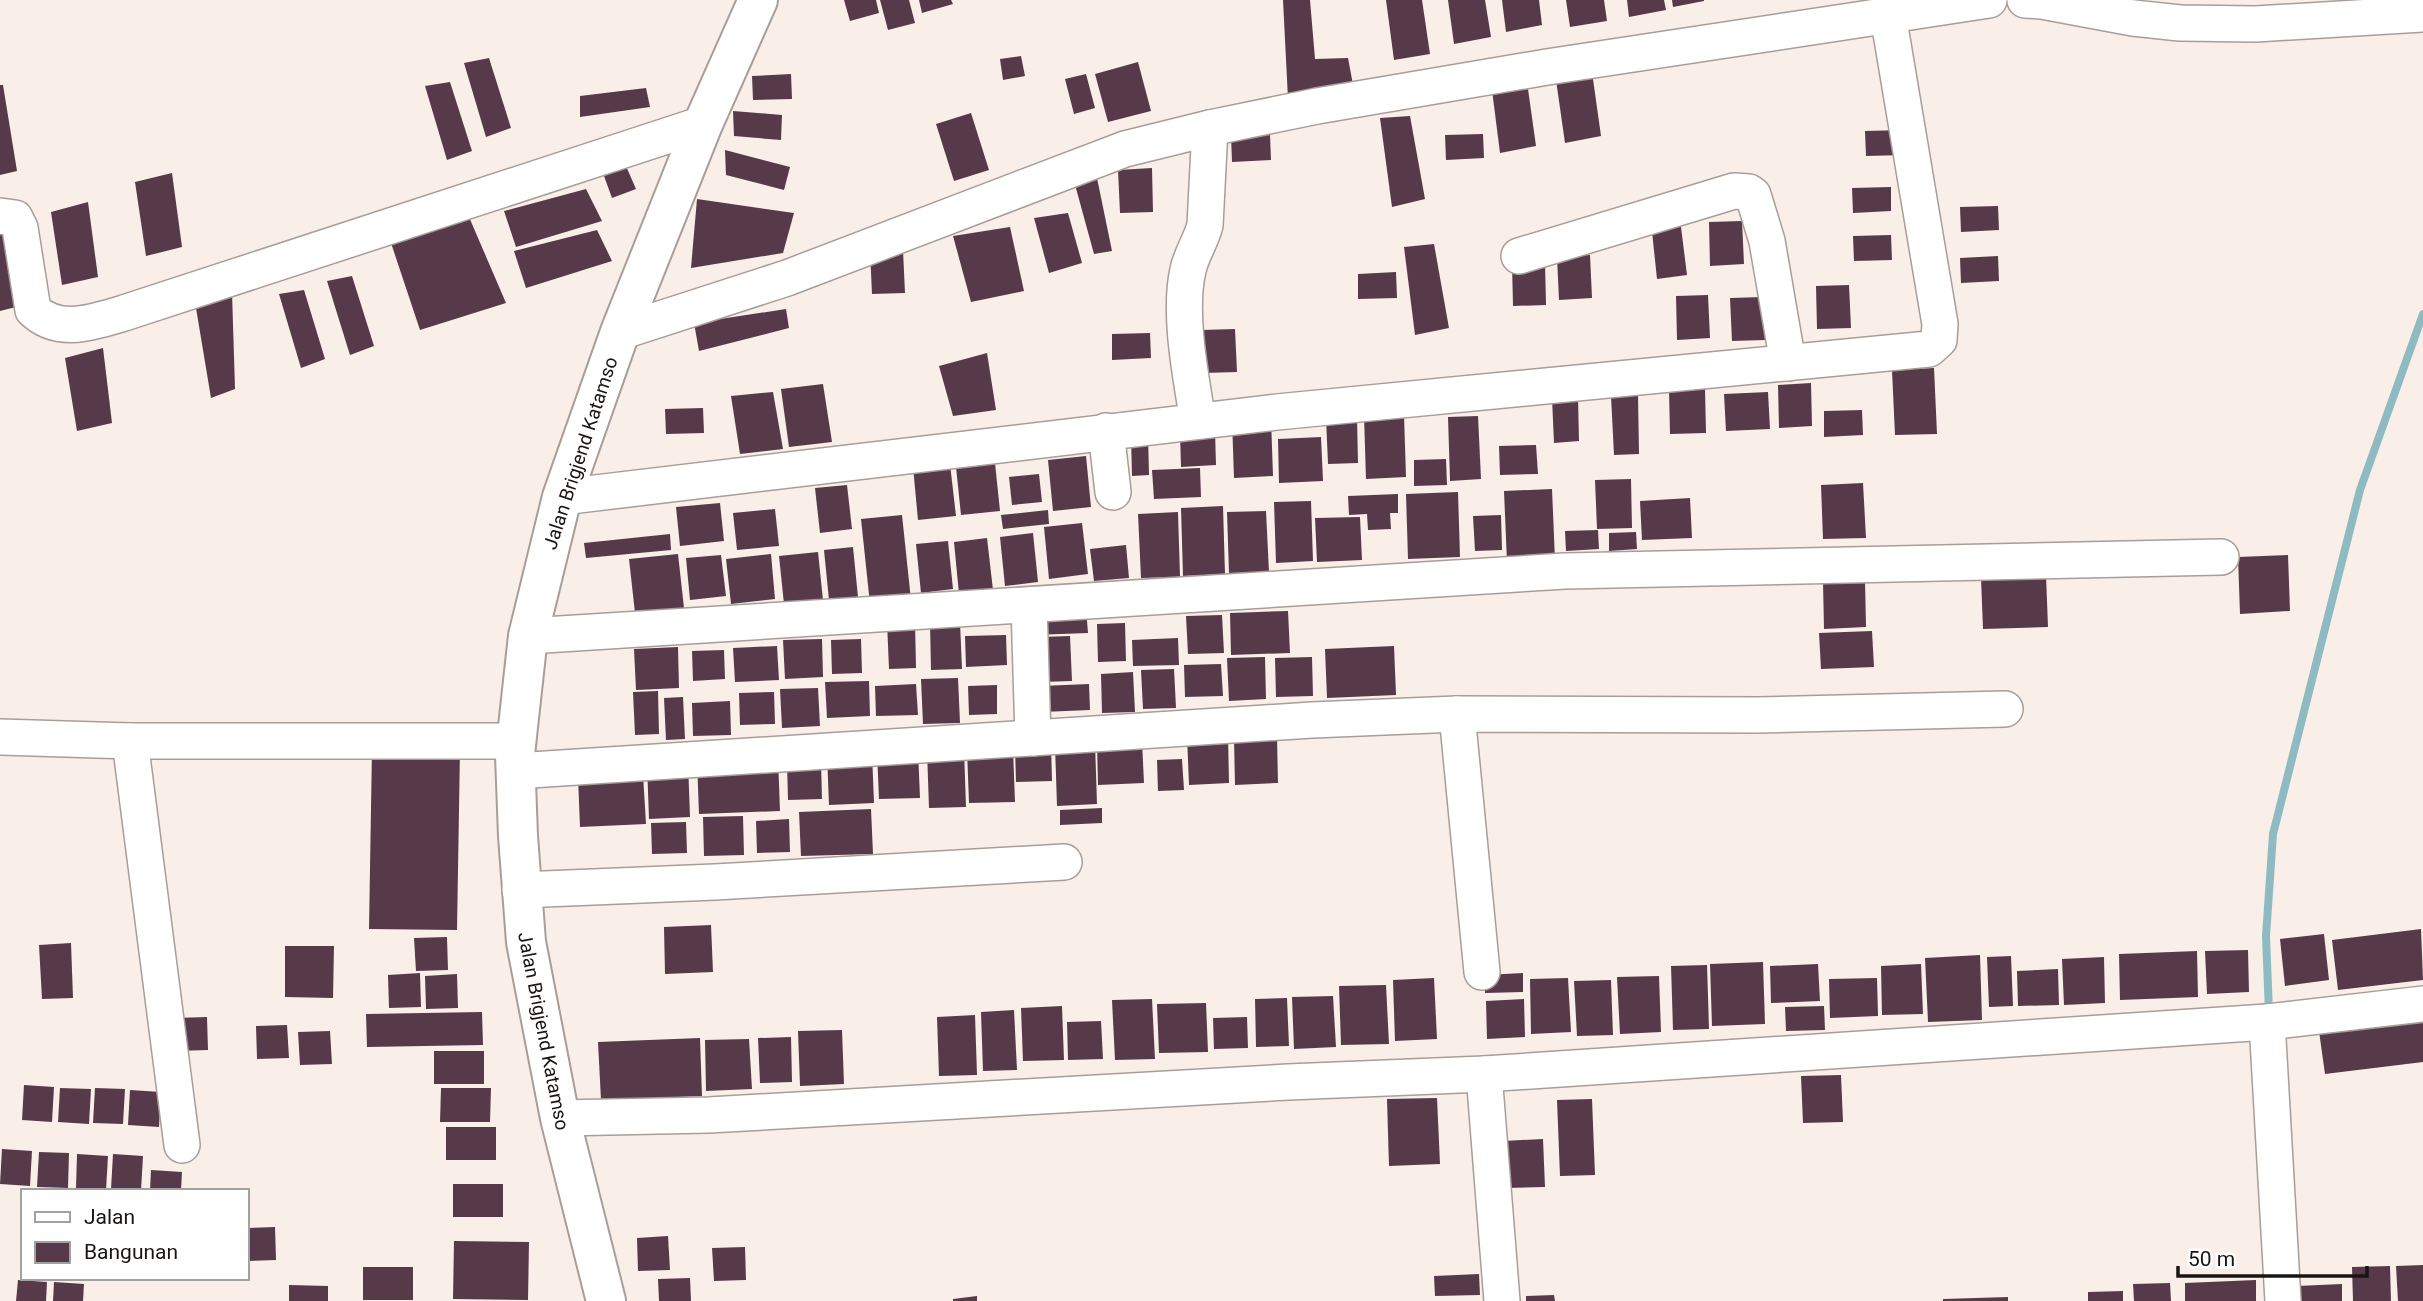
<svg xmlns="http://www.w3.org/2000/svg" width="2423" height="1301" font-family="Roboto,sans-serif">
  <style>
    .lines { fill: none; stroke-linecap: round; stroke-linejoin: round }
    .stream { stroke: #8ebbc1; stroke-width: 8 }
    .building { fill: #573a4a }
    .minor-casing { stroke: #a89d98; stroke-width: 38 }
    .highway-casing { stroke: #a89d98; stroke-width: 42 }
    .minor { stroke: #fff; stroke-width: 35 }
    .highway { stroke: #fff; stroke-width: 38 }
    .labels { text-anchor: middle; stroke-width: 7; stroke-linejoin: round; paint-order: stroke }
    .street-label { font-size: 19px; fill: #191513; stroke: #fefefe }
  </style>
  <rect width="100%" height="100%" fill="#faeee8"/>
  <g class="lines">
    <polyline class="stream" points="2269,1013 2266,936 2273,834 2360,490 2423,314"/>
  </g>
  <g class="building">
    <polygon points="844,0 876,0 879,13 850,21"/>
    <polygon points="880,0 909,0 915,23 888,30"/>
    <polygon points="919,0 951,0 953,4 922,13"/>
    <polygon points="1283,0 1310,0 1315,59 1348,58 1354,90 1288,99"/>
    <polygon points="1386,0 1422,0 1430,54 1394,60"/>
    <polygon points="1448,0 1485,0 1491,37 1454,44"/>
    <polygon points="1502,0 1539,0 1542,25 1506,32"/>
    <polygon points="1566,0 1604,0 1607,21 1570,27"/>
    <polygon points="1627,0 1664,0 1666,10 1629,17"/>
    <polygon points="1672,0 1704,0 1704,1 1673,7"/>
    <polygon points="1021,56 1025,76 1003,80 1000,59"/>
    <polygon points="489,58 511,128 486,137 464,63"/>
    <polygon points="1138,62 1151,111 1108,122 1095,74"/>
    <polygon points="791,74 792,99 753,100 752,76"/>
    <polygon points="1086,74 1095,108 1074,114 1065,79"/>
    <polygon points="1593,79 1601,136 1565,143 1556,80"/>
    <polygon points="450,82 472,151 447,160 425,86"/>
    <polygon points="0,85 3,85 17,171 0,175"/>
    <polygon points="646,88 650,107 580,117 580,96"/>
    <polygon points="1528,89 1536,146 1500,153 1492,90"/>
    <polygon points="733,111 782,115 781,140 734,136"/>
    <polygon points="971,113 989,170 954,181 936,124"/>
    <polygon points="1410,116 1425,199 1392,207 1380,118"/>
    <polygon points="1904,130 1904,155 1866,156 1865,131"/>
    <polygon points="1483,134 1484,158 1446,160 1445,135"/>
    <polygon points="1270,135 1271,160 1232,162 1231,136"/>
    <polygon points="725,150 790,167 784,190 726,175"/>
    <polygon points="622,157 636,189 612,198 600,165"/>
    <polygon points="1152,168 1153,212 1120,213 1118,170"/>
    <polygon points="172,173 182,247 146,256 135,182"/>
    <polygon points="1097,178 1112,251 1094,254 1074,181"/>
    <polygon points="1891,187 1891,211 1853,213 1852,188"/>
    <polygon points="586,189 602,221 516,247 504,211"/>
    <polygon points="697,199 794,213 783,253 691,268"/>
    <polygon points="88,202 98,277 62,285 51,212"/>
    <polygon points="1998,206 1999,230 1961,232 1960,207"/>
    <polygon points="466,210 506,303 420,330 390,240"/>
    <polygon points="1068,213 1082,263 1049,273 1034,218"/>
    <polygon points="1680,219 1687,275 1657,279 1651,222"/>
    <polygon points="1742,221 1744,264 1710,266 1709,222"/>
    <polygon points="1010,227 1024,291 971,302 953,236"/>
    <polygon points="597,230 612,261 526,288 514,251"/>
    <polygon points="15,231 24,305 0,311 0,234"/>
    <polygon points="1891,235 1892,260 1854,261 1853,236"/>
    <polygon points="1434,244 1449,328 1415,335 1404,247"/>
    <polygon points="903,250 905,293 872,294 870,251"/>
    <polygon points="1590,255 1592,298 1559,300 1557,257"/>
    <polygon points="1998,256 1999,281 1961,283 1960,258"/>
    <polygon points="1545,262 1546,305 1513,306 1512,263"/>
    <polygon points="1396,272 1397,298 1358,299 1358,274"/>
    <polygon points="352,276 374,346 350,355 327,281"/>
    <polygon points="1849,285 1851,328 1817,329 1816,286"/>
    <polygon points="304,290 325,359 301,368 279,294"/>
    <polygon points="232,292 235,389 211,398 194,296"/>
    <polygon points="1708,295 1710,338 1677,340 1676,296"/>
    <polygon points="1763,297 1765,340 1732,341 1730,298"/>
    <polygon points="786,309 789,328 699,351 694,323"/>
    <polygon points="1235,329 1237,372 1203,373 1201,330"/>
    <polygon points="1150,333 1151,358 1112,360 1112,334"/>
    <polygon points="103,348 112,423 77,431 65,358"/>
    <polygon points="987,353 996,410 953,416 939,366"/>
    <polygon points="1934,368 1937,434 1895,435 1892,370"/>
    <polygon points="1811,383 1812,426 1779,428 1778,385"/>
    <polygon points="823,384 832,442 789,447 781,389"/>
    <polygon points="1705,389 1706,433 1670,434 1669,390"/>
    <polygon points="773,392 783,449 740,454 731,396"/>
    <polygon points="1768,392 1770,429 1726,431 1724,394"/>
    <polygon points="1638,395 1639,454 1614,455 1611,396"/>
    <polygon points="1578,397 1579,441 1554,443 1552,398"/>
    <polygon points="703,408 704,433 666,434 665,409"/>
    <polygon points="1862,410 1863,435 1824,437 1824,411"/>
    <polygon points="1404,415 1406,477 1366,479 1364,416"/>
    <polygon points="1478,416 1481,479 1450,481 1448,417"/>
    <polygon points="1357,417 1358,463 1328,464 1326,418"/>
    <polygon points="1271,419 1273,476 1234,478 1232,420"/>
    <polygon points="1215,431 1216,465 1181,467 1180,433"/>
    <polygon points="1148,435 1149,475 1132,476 1131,436"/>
    <polygon points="1321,437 1323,481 1279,483 1278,439"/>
    <polygon points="1536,445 1538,474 1500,475 1499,446"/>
    <polygon points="1086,456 1091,507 1053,511 1048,460"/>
    <polygon points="1446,459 1447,485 1414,486 1414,460"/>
    <polygon points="995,463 1000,511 961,515 956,467"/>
    <polygon points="950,464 956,516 918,520 913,467"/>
    <polygon points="1200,468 1201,497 1154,499 1152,470"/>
    <polygon points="1039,474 1042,502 1012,505 1009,477"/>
    <polygon points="1631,479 1632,528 1597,529 1595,480"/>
    <polygon points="1863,483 1866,538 1823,539 1821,485"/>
    <polygon points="847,485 852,529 820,533 815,488"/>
    <polygon points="1552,489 1555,560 1507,562 1504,491"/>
    <polygon points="1458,492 1460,557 1408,559 1406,494"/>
    <polygon points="1398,494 1398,513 1390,513 1391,529 1368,530 1367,514 1349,515 1348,496"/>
    <polygon points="1690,498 1692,538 1642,540 1640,501"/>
    <polygon points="1311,501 1313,561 1276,563 1274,502"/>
    <polygon points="720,503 724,541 680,546 676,507"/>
    <polygon points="1223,506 1225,574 1183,576 1181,508"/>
    <polygon points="775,509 779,546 737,550 733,513"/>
    <polygon points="1048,510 1049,524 1003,529 1001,515"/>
    <polygon points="1266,511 1269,572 1229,573 1227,512"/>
    <polygon points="1178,512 1180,577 1141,578 1138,514"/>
    <polygon points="902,515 911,600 870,604 861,519"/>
    <polygon points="1501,515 1502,550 1475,551 1473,516"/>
    <polygon points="1360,517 1362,560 1317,562 1315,518"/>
    <polygon points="1082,523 1088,574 1049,579 1044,527"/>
    <polygon points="1598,530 1599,549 1566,551 1565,531"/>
    <polygon points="1636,532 1637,549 1609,551 1609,533"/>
    <polygon points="1033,533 1038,582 1005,586 1000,537"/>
    <polygon points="670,534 671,550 586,558 584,543"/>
    <polygon points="987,538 993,590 959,594 954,542"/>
    <polygon points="948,541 953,589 921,593 916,544"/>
    <polygon points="1126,545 1129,578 1094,581 1090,549"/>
    <polygon points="853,547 858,597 829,600 824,550"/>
    <polygon points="818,552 823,600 784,604 779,556"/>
    <polygon points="678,554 684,608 635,613 629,559"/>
    <polygon points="771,554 775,599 731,604 726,559"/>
    <polygon points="721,555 726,596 690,600 686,558"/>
    <polygon points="2288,555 2290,611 2240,614 2238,557"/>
    <polygon points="2046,575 2048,627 1983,629 1981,578"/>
    <polygon points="1865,581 1866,627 1824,629 1823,582"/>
    <polygon points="1086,608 1088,633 1033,635 1032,610"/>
    <polygon points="1288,611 1290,653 1231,655 1230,613"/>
    <polygon points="1222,615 1224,653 1188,654 1186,616"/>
    <polygon points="915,621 916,668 889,669 887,622"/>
    <polygon points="960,622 962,669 931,670 930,623"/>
    <polygon points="1125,623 1126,661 1098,662 1097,624"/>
    <polygon points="1872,631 1874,667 1821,669 1819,633"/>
    <polygon points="1006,635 1007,665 966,667 965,636"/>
    <polygon points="1070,636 1072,681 1041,682 1040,637"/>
    <polygon points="1178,638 1179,665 1133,666 1132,640"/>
    <polygon points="822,639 823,677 785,679 783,640"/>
    <polygon points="861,639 862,673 832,674 831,640"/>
    <polygon points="777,646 779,680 735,682 733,648"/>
    <polygon points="1394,646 1396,695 1327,698 1325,649"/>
    <polygon points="678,647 679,688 636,690 634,649"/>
    <polygon points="724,650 725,679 693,681 692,651"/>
    <polygon points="1265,657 1266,699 1229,701 1227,658"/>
    <polygon points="1312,657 1313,696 1276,697 1275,658"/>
    <polygon points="1221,664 1223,696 1185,697 1184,665"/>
    <polygon points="1174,669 1176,708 1143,709 1141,670"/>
    <polygon points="1133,672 1135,712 1102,713 1101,674"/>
    <polygon points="958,678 960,723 923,724 921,679"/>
    <polygon points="869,681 870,716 827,718 825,682"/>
    <polygon points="916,684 918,715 876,716 875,686"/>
    <polygon points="1089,684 1090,710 1042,712 1041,686"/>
    <polygon points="997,685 997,714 969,715 968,686"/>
    <polygon points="818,688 820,726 782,728 780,689"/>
    <polygon points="658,691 659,734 635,735 633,692"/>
    <polygon points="774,692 775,724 740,725 739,693"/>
    <polygon points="683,697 685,739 666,740 664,698"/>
    <polygon points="730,701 731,735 693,736 692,703"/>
    <polygon points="1228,734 1229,783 1189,785 1187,736"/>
    <polygon points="1277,736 1278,783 1235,785 1234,738"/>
    <polygon points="1142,741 1144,783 1098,785 1097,743"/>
    <polygon points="1095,743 1097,804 1057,806 1055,745"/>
    <polygon points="1051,745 1052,781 1016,782 1015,747"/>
    <polygon points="372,748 460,749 457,930 369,929"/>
    <polygon points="964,749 966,807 929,808 927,750"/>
    <polygon points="1013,749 1015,802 969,803 967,750"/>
    <polygon points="918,750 920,798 879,799 877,751"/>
    <polygon points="872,753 874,803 829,805 827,754"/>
    <polygon points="778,757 780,811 699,814 697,760"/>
    <polygon points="1182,759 1184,790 1158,791 1157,760"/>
    <polygon points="821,761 822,799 788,800 787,762"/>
    <polygon points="688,762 690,817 649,819 647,764"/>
    <polygon points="643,774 646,824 580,827 578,777"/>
    <polygon points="1102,808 1102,823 1060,825 1060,810"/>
    <polygon points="871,809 873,854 801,856 799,812"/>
    <polygon points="743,816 744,855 704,856 703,817"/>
    <polygon points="789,819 790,852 757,853 756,821"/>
    <polygon points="686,822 687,853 652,854 651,823"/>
    <polygon points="711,925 713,972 665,974 664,927"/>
    <polygon points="2421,929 2423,980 2338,990 2332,940"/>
    <polygon points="2324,934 2329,980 2285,986 2280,939"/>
    <polygon points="447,937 448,970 416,971 414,938"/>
    <polygon points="71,943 73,998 42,999 39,945"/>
    <polygon points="285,946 334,946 333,998 285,997"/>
    <polygon points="2248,950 2249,992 2207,994 2205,951"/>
    <polygon points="2197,951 2198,997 2120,1000 2119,954"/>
    <polygon points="1980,955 1982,1020 1928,1022 1925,958"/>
    <polygon points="2011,956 2013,1006 1989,1007 1987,957"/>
    <polygon points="2104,957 2105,1003 2064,1005 2062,959"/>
    <polygon points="1763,962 1765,1024 1712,1026 1710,964"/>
    <polygon points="1818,964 1820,1001 1771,1003 1770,966"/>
    <polygon points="1921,964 1923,1014 1882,1015 1881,966"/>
    <polygon points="1707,965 1709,1029 1673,1030 1671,966"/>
    <polygon points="2058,969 2059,1005 2018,1006 2017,971"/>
    <polygon points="420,973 421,1007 389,1008 388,975"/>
    <polygon points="1523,973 1523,992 1485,993 1485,975"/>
    <polygon points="457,974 458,1008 426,1009 425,976"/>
    <polygon points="1659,976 1661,1032 1620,1034 1617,977"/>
    <polygon points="1434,978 1437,1039 1395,1041 1393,980"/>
    <polygon points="1568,978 1571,1032 1531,1034 1530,979"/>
    <polygon points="1877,978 1878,1016 1830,1018 1829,979"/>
    <polygon points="1611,980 1613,1035 1577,1036 1574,981"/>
    <polygon points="1386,985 1389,1044 1341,1045 1339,986"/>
    <polygon points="1333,996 1336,1047 1294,1049 1292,997"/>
    <polygon points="1287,998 1289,1046 1256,1047 1255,999"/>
    <polygon points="1152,999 1155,1059 1115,1060 1112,1000"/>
    <polygon points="1524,999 1525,1037 1487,1039 1486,1001"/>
    <polygon points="1206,1003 1208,1052 1159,1053 1157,1004"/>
    <polygon points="1062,1006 1064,1060 1023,1061 1021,1008"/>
    <polygon points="1824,1006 1825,1030 1786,1031 1785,1007"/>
    <polygon points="1014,1010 1017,1070 983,1071 981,1012"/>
    <polygon points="482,1012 483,1045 367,1047 366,1014"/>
    <polygon points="2423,1012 2423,1062 2325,1074 2318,1024"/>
    <polygon points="975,1015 977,1075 939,1076 937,1017"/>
    <polygon points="207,1017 208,1050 176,1051 175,1018"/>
    <polygon points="1247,1017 1248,1048 1214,1049 1213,1018"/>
    <polygon points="1101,1021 1103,1059 1068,1060 1067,1022"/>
    <polygon points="287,1025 289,1058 257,1059 256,1026"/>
    <polygon points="842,1030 844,1084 800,1086 798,1031"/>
    <polygon points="330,1031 332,1064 300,1065 298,1032"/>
    <polygon points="791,1037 792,1082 760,1083 758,1038"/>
    <polygon points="700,1038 702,1096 601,1100 598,1042"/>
    <polygon points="749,1039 752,1089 706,1091 705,1040"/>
    <rect x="434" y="1051" width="50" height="33"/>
    <polygon points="1841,1075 1843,1122 1803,1123 1801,1076"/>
    <polygon points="24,1085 54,1087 52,1122 22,1120"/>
    <polygon points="60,1088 91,1089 89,1124 58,1122"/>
    <polygon points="95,1088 125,1089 123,1124 93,1123"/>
    <polygon points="441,1088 491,1088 490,1122 440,1122"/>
    <polygon points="130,1090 161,1092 159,1127 128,1125"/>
    <polygon points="1437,1098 1440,1164 1389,1166 1387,1099"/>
    <polygon points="1592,1099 1595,1175 1560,1176 1557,1100"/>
    <rect x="446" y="1127" width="50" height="33"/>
    <polygon points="1543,1139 1545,1187 1505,1188 1504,1141"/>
    <polygon points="2,1149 32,1151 30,1186 0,1184"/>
    <polygon points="39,1152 69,1153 68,1188 37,1187"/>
    <polygon points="77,1154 108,1156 106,1190 76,1188"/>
    <polygon points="113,1154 143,1156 141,1191 111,1189"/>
    <polygon points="151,1170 182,1172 181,1191 150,1191"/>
    <rect x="453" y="1184" width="50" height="33"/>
    <polygon points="275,1227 276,1260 247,1261 247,1228"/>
    <polygon points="668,1236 670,1270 638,1271 637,1238"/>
    <polygon points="454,1241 529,1242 528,1300 453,1299"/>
    <polygon points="745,1247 746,1280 714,1281 712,1248"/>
    <polygon points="2423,1265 2423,1301 2398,1301 2396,1266"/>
    <polygon points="2390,1266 2391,1301 2353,1301 2352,1267"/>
    <rect x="363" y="1267" width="50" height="33"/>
    <polygon points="1479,1274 1480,1295 1435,1296 1434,1276"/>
    <polygon points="690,1278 691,1301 659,1301 658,1279"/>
    <polygon points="18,1280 47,1282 46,1301 16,1301"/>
    <polygon points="2256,1280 2256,1301 2185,1301 2185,1283"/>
    <polygon points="54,1282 84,1284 83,1301 53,1301"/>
    <polygon points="2170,1283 2171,1301 2134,1301 2133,1284"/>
    <polygon points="2342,1284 2342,1301 2298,1301 2297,1286"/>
    <polygon points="289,1285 328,1286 328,1301 289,1301"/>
    <polygon points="2123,1291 2123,1301 2088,1301 2088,1292"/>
    <polygon points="1554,1295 1555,1301 1526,1301 1526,1296"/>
    <polygon points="977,1296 977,1301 953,1301 953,1299"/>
    <polygon points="2008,1297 2008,1301 1943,1301 1943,1299"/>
  </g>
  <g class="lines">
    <defs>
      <g id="minor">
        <polyline points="2025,0 2042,1 2133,18 2180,23 2256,24 2423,14"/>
        <path d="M0 216 15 218 20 228 33 310C59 335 93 322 124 313L703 124"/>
        <polyline points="1519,256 1734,191 1749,192 1753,195 1767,241 1788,363"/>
        <polyline points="620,332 787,278 1125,149 1210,128 1317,106 1547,67 1989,0"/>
        <path d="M1198 421C1191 378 1178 313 1188 270 1191 255 1201 241 1205 225L1210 128"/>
        <polyline points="1106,431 1113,492"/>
        <polyline points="562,497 1277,412 1929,349 1939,340 1940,324 1888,15"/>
        <polyline points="1029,605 1033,738"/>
        <polyline points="528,636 1565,571 2221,557"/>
        <polyline points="1457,714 1482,972"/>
        <polyline points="0,737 130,741 516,741"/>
        <polyline points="130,741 182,1145"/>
        <polyline points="515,771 1312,720 1457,714 1758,715 2005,709"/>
        <polyline points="520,890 715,882 1064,862"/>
        <polyline points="2267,1022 2283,1301"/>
        <polyline points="1484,1074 1502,1301"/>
        <polyline points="560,1118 709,1115 1288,1082 1484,1074 2267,1022 2423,1004"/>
      </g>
      <polyline id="highway" points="606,1301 560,1118 526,942 518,836 515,755 517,736 528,636 562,497 620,332 703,124 758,0"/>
    </defs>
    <use href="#minor" class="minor-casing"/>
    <use href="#highway" class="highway-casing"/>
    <use href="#minor" class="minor"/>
    <use href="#highway" class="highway"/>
  </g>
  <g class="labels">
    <g class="street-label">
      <text transform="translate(580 453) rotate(-72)" y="7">Jalan Brigjend Katamso</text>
      <text transform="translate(544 1031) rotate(79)" y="7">Jalan Brigjend Katamso</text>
    </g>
  </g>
  <rect x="21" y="1189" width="228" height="91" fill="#fefefe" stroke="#a2a1a0" stroke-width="2"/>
  <rect x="35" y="1212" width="35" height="10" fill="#ffffff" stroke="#a2a1a0" stroke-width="2"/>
  <text x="84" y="1224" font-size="21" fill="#191513">Jalan</text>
  <rect x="35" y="1242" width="35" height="21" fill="#573a4a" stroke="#a2a1a0" stroke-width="2"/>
  <text x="84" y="1259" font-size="21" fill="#191513">Bangunan</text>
  <path d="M2178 1266v10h189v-10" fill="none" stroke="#191513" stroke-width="3.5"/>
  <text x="2188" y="1266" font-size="21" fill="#191513" stroke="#fefefe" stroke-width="5" paint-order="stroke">50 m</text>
</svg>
